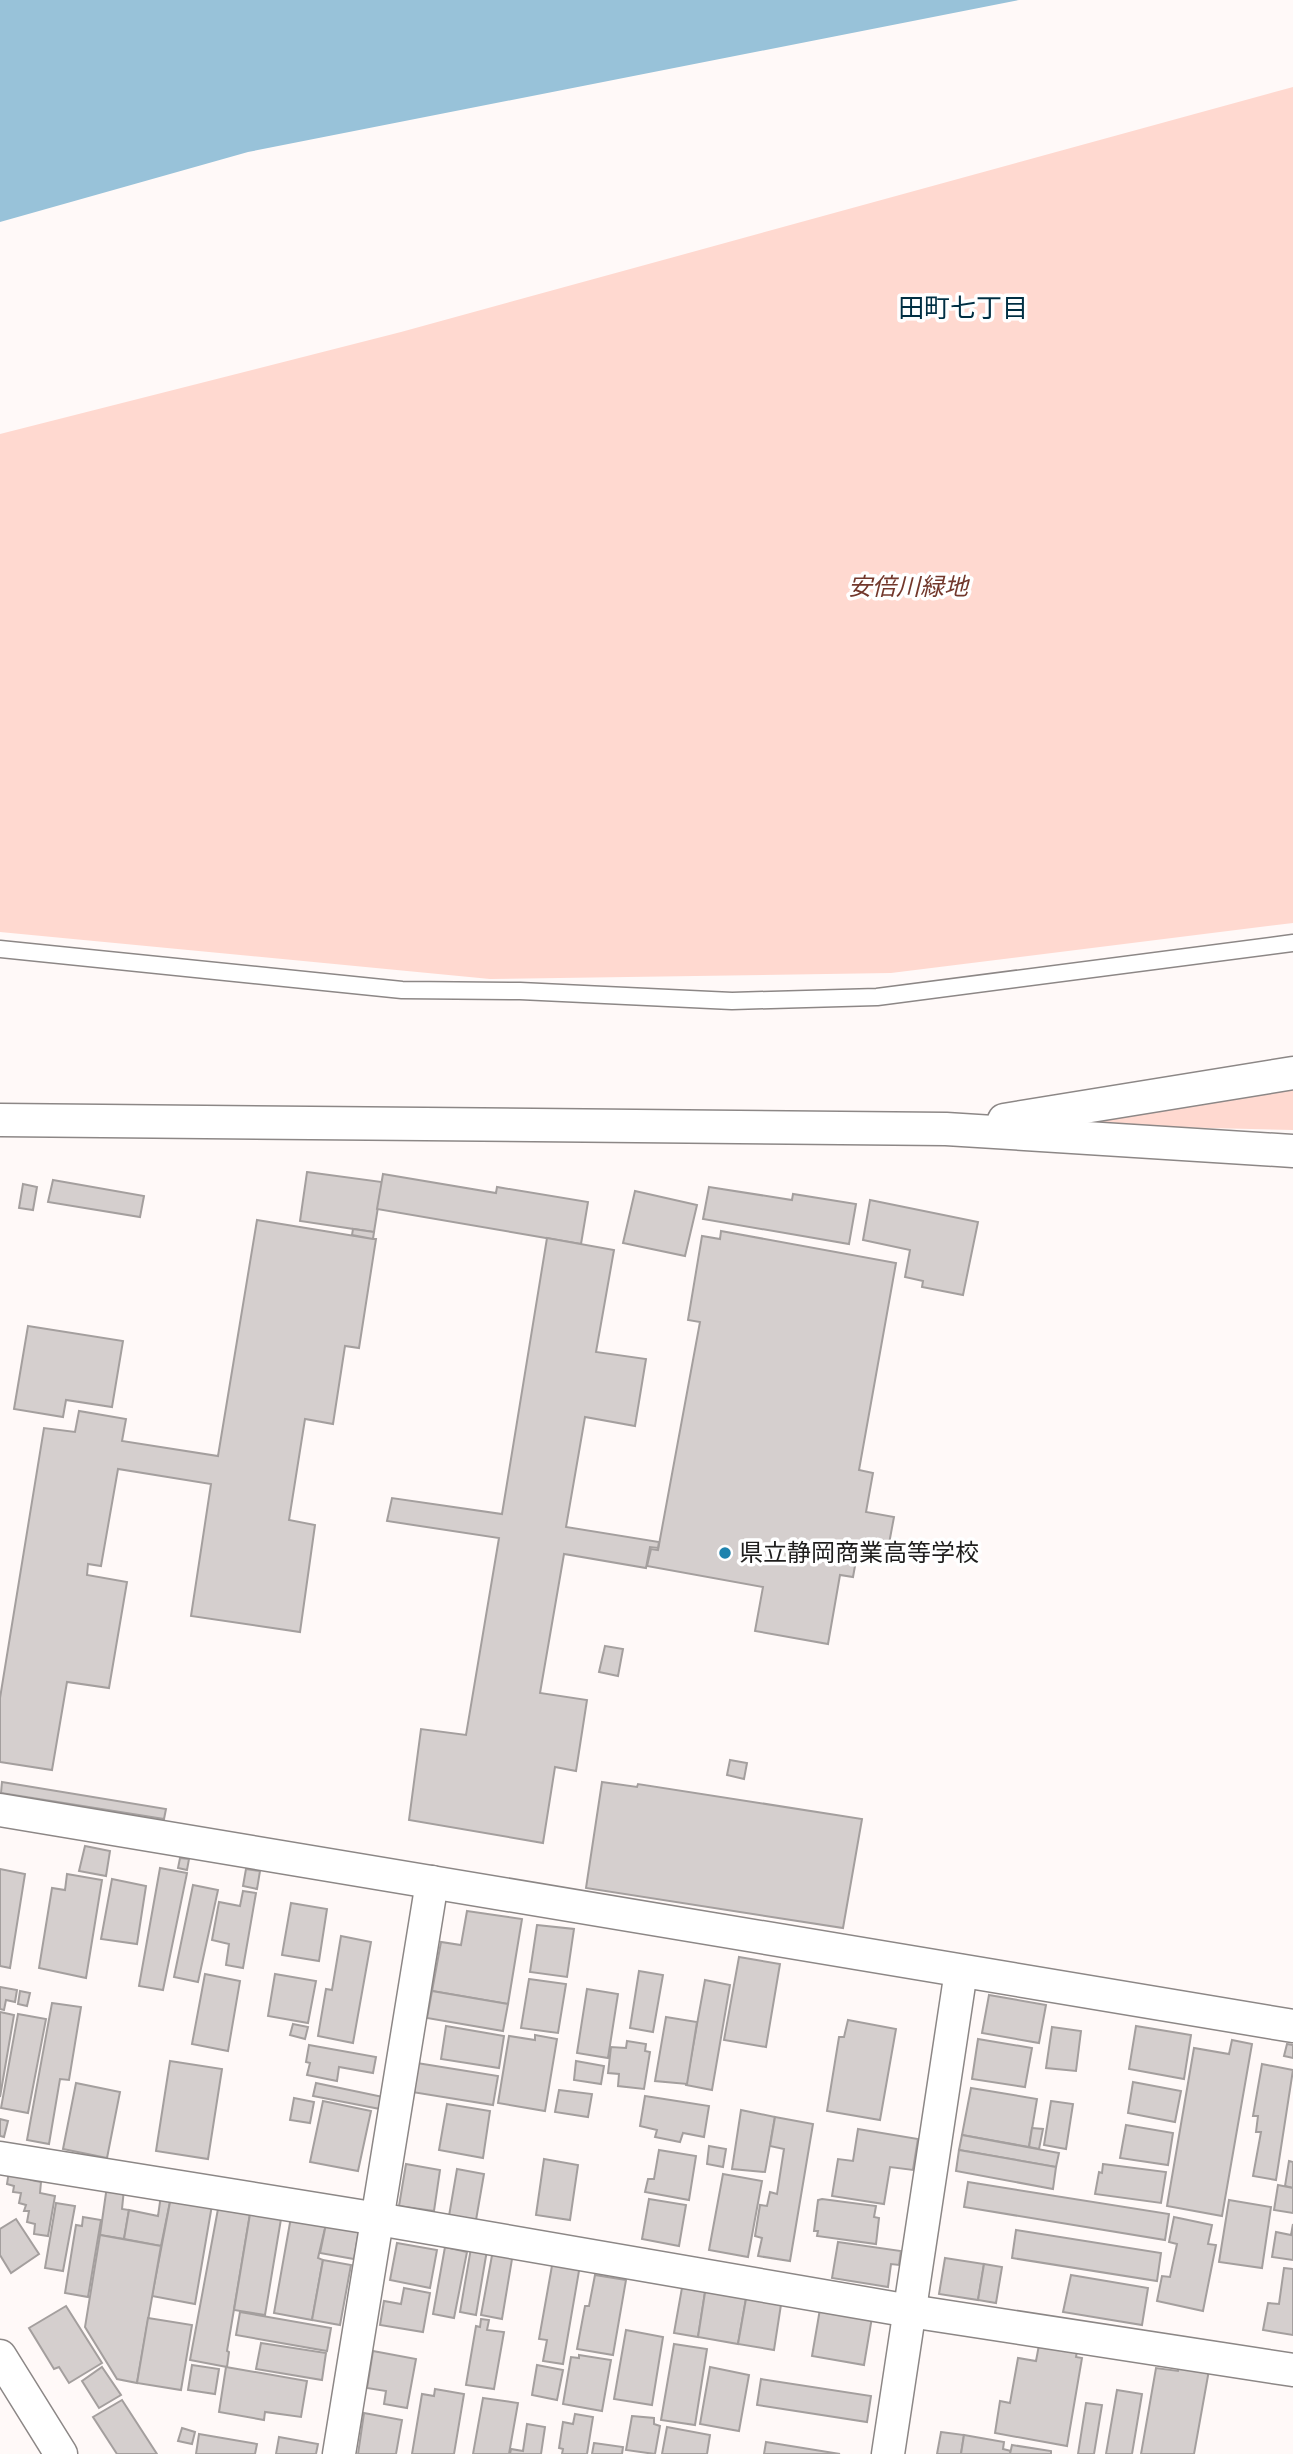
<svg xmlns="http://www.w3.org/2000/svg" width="1293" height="2454" font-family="'Playfair Display','Noto Sans JP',serif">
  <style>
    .green { fill: #ffd9d0 }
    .water { fill: #98c2d9 }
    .building { fill: #d5cfce; stroke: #a49f9e; stroke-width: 2 }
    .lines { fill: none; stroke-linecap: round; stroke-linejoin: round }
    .service-casing { stroke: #8c8786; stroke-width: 19 }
    .minor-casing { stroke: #8c8786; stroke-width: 35 }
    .service { stroke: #fff; stroke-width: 16 }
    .minor { stroke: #fff; stroke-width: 32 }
    .poi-dot { fill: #1f83ae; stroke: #fff; stroke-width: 2.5 }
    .labels { text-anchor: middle; stroke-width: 7; stroke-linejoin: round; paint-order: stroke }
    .park-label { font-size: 24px; font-style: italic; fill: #72382c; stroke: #fff }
    .poi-label { font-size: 24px; fill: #1e1d1c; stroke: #fff; text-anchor: start }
    .neighbourhood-label { font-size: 26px; fill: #002f43; stroke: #fff }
  </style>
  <rect width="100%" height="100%" fill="#fff9f8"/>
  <g class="green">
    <polygon points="1293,87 1293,923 891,973 490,979 0,932 0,434 401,332"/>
    <polygon points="1293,1086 1293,1130 1042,1124"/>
  </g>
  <polygon class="water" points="0,0 1019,0 248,152 0,222"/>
  <g class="building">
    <polygon points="307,1172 382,1182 374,1232 300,1221"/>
    <polygon points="383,1174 496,1193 497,1187 588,1202 581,1244 377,1209"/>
    <polygon points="53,1180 144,1196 140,1217 48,1202"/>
    <polygon points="23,1184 37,1187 33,1210 19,1208"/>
    <polygon points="709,1187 792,1200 793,1194 856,1204 849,1244 703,1219"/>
    <polygon points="635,1191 697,1205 685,1256 623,1243"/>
    <polygon points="870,1200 978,1222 963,1295 922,1287 923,1281 905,1277 910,1250 863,1240"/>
    <polygon points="257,1220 373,1239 352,1235 353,1229 374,1232 373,1239 376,1239 359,1348 345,1346 333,1424 305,1419 289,1520 315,1525 300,1632 191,1616 211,1484 118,1469 101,1566 88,1564 87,1575 127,1582 109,1688 67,1682 52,1770 0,1762 0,1698 44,1428 75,1432 79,1411 126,1419 122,1441 218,1456"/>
    <polygon points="721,1231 896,1263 859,1470 873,1473 866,1512 894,1517 888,1549 859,1544 853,1577 840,1575 828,1644 755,1631 763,1587 647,1566 651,1549 658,1550 700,1322 688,1320 702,1236 720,1239"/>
    <polygon points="547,1238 614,1250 596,1352 646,1359 635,1426 585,1417 566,1527 659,1542 658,1548 650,1547 646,1568 564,1554 540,1693 587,1700 576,1771 555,1767 543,1843 409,1820 421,1729 466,1735 499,1538 387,1521 392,1498 502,1514"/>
    <polygon points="28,1326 123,1341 112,1407 66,1400 63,1417 14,1409"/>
    <polygon points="605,1646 623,1649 618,1676 599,1672"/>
    <polygon points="730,1760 747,1763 744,1779 727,1775"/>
    <polygon points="2,1782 166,1809 164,1819 1,1793"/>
    <polygon points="602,1782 637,1787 638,1784 862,1819 843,1928 586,1888"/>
    <polygon points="85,1846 110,1851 106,1876 79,1871"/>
    <polygon points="180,1858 189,1859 187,1870 178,1868"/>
    <polygon points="160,1868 187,1873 163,1990 139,1986"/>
    <polygon points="0,1869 25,1874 10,1968 0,1966"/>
    <polygon points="246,1869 260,1871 257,1889 243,1886"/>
    <polygon points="67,1874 102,1880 86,1978 39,1968 52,1888 65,1890"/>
    <polygon points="112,1879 146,1886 137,1944 101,1939"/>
    <polygon points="193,1885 218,1890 198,1982 174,1977"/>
    <polygon points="243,1891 256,1893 243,1968 226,1965 229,1944 212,1940 219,1902 240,1906"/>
    <polygon points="291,1903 327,1909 319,1961 282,1955"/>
    <polygon points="467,1911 522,1919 508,2004 432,1991 441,1942 461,1945"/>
    <polygon points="537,1925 574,1929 567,1977 530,1972"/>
    <polygon points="341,1936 371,1942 353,2043 318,2036 326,1989 332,1990"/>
    <polygon points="739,1957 780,1964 766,2047 724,2040"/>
    <polygon points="639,1971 663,1975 653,2032 630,2028"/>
    <polygon points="205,1974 240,1981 228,2051 192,2044"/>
    <polygon points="275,1974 316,1981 308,2023 268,2016"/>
    <polygon points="529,1979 566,1984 558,2033 521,2028"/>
    <polygon points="705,1980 730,1985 712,2090 686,2085"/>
    <polygon points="0,1987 17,1990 15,2002 6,2000 4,2010 0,2009"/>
    <polygon points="587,1989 618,1994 608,2058 577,2053"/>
    <polygon points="20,1991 30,1993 27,2006 18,2004"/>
    <polygon points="432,1991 508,2004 503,2031 427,2018"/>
    <polygon points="989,1995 1046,2005 1039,2043 982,2033"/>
    <polygon points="52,2003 81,2007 69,2080 60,2079 49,2144 27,2140"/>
    <polygon points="0,2012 14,2015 0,2097"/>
    <polygon points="18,2014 46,2019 28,2113 1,2108"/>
    <polygon points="666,2017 697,2022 687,2084 655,2081"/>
    <polygon points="848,2020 896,2029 880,2120 827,2111 839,2037 844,2037"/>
    <polygon points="293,2024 308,2027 305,2039 290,2035"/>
    <polygon points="446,2026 504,2036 499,2068 441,2059"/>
    <polygon points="1136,2026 1191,2035 1184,2079 1129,2069"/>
    <polygon points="1052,2027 1081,2031 1076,2071 1046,2068"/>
    <polygon points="535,2035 557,2039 545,2111 498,2103 509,2036 535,2040"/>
    <polygon points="978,2039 1032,2048 1025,2087 972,2079"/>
    <polygon points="1232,2040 1252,2044 1222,2216 1167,2206 1194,2048 1229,2054"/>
    <polygon points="627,2041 646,2044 645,2051 650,2052 644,2089 618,2086 619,2074 608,2073 611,2047 626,2048"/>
    <polygon points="1287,2044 1293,2045 1293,2058 1284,2056"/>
    <polygon points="309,2045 376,2057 373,2073 339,2067 337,2081 307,2075 310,2063 306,2062"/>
    <polygon points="170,2061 222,2069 208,2159 156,2151"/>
    <polygon points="576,2061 604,2066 601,2084 574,2080"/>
    <polygon points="417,2063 498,2076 493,2105 412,2092"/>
    <polygon points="1262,2064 1293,2070 1276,2180 1253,2176 1261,2132 1256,2132 1258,2116 1253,2116"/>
    <polygon points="1133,2082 1181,2091 1175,2122 1128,2113"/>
    <polygon points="76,2083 120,2092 107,2158 63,2149"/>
    <polygon points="316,2083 383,2097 380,2109 313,2096"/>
    <polygon points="971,2088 1037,2099 1029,2147 962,2135"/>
    <polygon points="559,2090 592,2094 588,2117 555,2112"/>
    <polygon points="645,2096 709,2106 704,2137 683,2133 680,2142 655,2137 657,2130 640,2126"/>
    <polygon points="294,2098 314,2102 310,2123 290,2120"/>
    <polygon points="323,2101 371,2111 358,2171 310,2162"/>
    <polygon points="1051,2101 1073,2104 1066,2149 1044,2145"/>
    <polygon points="447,2104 490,2111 483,2158 439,2150"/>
    <polygon points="741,2110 775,2117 765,2172 732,2169"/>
    <polygon points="775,2117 813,2124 790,2261 758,2256 762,2238 755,2236 760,2205 767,2206 770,2192 777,2194 784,2149 770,2146"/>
    <polygon points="0,2119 8,2121 4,2137 0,2136"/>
    <polygon points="1126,2125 1173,2133 1168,2165 1120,2158"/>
    <polygon points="1032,2128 1043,2129 1039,2149 1029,2147"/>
    <polygon points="858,2129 918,2139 913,2170 890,2167 884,2204 832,2196 838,2159 853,2161"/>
    <polygon points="962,2135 1059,2153 1056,2167 959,2150"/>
    <polygon points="709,2146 726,2149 723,2167 707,2164"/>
    <polygon points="659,2150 696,2156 689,2200 645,2192 648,2179 654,2179"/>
    <polygon points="959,2150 1056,2167 1053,2189 956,2171"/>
    <polygon points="544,2159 578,2165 570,2220 536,2215"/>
    <polygon points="1289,2161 1293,2162 1293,2188 1285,2186"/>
    <polygon points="406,2164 440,2170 434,2211 399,2206"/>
    <polygon points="1103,2164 1166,2172 1161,2203 1095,2194 1099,2172 1102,2173"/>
    <polygon points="457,2169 484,2174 476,2220 449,2216"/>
    <polygon points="9,2171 32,2175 31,2180 41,2182 40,2193 55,2196 48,2236 34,2234 35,2224 27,2222 29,2211 24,2211 26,2205 19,2203 21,2193 13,2192 14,2186 7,2184"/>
    <polygon points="723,2174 762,2181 748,2257 709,2250"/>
    <polygon points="968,2182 1169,2214 1165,2240 964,2207"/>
    <polygon points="1278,2185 1293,2188 1293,2213 1274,2210"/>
    <polygon points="107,2186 124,2189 122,2209 129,2210 124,2239 100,2235"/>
    <polygon points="161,2195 171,2197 161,2246 124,2239 129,2210 158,2216"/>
    <polygon points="171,2197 212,2205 195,2304 152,2296"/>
    <polygon points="649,2199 686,2205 679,2246 642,2239"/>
    <polygon points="822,2199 876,2206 874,2217 879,2218 876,2244 817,2236 818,2231 814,2231 818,2200"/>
    <polygon points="1229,2200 1271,2207 1262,2268 1219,2262"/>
    <polygon points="56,2203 75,2206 63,2271 45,2268"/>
    <polygon points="218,2209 250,2214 227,2351 229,2352 227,2367 190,2360"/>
    <polygon points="250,2214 281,2219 265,2315 234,2310"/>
    <polygon points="83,2217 101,2220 88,2297 65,2293 76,2225 82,2226"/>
    <polygon points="291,2217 326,2224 318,2258 323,2260 312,2320 274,2313"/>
    <polygon points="1174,2217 1212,2225 1208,2244 1216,2245 1203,2311 1157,2301 1162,2276 1170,2277 1177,2244 1169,2242"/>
    <polygon points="16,2219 39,2254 11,2273 0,2255 0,2229"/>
    <polygon points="326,2224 359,2230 354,2259 320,2253"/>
    <polygon points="1293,2224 1293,2260 1272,2257 1276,2232 1291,2235"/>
    <polygon points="1016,2230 1161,2253 1157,2281 1012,2258"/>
    <polygon points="100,2235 161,2246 137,2383 117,2379 85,2327"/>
    <polygon points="838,2242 901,2251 899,2265 891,2264 888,2287 832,2278"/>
    <polygon points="397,2243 437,2250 430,2288 390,2280"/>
    <polygon points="445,2247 467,2252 454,2318 433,2314"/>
    <polygon points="471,2248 487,2250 476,2315 460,2312"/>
    <polygon points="493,2250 513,2253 502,2319 481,2315"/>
    <polygon points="945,2258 984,2264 978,2300 939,2294"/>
    <polygon points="323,2260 351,2265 340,2325 312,2320"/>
    <polygon points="553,2260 580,2265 563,2364 543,2361 547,2340 539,2339"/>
    <polygon points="984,2264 1002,2267 996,2303 978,2300"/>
    <polygon points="1284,2268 1293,2269 1293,2335 1263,2330 1268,2303 1279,2304"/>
    <polygon points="595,2275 626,2280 613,2355 577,2349 585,2306 589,2306"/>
    <polygon points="1071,2275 1148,2288 1142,2325 1063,2312"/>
    <polygon points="683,2282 706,2286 698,2337 674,2333"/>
    <polygon points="706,2286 747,2293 738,2344 698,2337"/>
    <polygon points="404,2288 430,2293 423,2332 380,2325 384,2301 401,2304"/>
    <polygon points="747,2293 782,2298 774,2350 738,2344"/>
    <polygon points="66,2306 102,2363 69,2383 59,2367 54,2369 29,2328"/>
    <polygon points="820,2309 872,2317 864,2365 812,2356"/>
    <polygon points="240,2312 331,2328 327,2351 236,2335"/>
    <polygon points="148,2318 192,2325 181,2390 137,2383"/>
    <polygon points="481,2319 489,2320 487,2330 504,2332 494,2389 466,2385 476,2326 480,2327"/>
    <polygon points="626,2330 663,2337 652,2405 614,2399"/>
    <polygon points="261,2343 326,2353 322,2380 256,2369"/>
    <polygon points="674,2344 707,2349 695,2425 661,2420"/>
    <polygon points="1039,2345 1077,2351 1076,2357 1082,2358 1067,2446 995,2433 1000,2401 1010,2403 1018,2358 1036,2361"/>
    <polygon points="373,2351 416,2359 407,2408 384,2404 386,2391 367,2388"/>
    <polygon points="579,2355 611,2360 602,2411 563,2404 571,2357 579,2358"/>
    <polygon points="192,2365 219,2369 215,2394 188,2390"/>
    <polygon points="537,2365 563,2370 557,2400 532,2395"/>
    <polygon points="1179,2365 1209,2370 1194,2454 1141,2454 1156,2368 1178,2371"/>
    <polygon points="102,2367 121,2395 99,2408 82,2381"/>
    <polygon points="226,2367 307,2381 301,2417 265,2412 264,2420 219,2412"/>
    <polygon points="710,2367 749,2375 739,2431 700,2424"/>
    <polygon points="761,2379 871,2396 867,2422 757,2405"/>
    <polygon points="435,2389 464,2394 454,2454 412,2454 422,2394 434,2396"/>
    <polygon points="1117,2390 1142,2394 1132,2454 1106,2454"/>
    <polygon points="483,2398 518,2403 509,2454 473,2454"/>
    <polygon points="122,2400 157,2454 117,2454 93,2417"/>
    <polygon points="1086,2403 1102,2405 1094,2454 1078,2454"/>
    <polygon points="364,2413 402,2420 396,2454 358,2454"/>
    <polygon points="575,2414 593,2417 587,2454 562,2454 563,2449 559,2448 563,2422 573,2424"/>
    <polygon points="632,2416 654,2418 654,2424 660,2426 655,2454 626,2450"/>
    <polygon points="527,2424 545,2427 541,2454 510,2454 511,2449 523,2451"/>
    <polygon points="667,2427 710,2435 707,2454 662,2454"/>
    <polygon points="182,2428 195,2432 192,2444 178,2441"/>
    <polygon points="941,2432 964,2435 961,2454 937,2454"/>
    <polygon points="199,2434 257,2444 255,2454 196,2454"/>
    <polygon points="964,2435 1004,2442 1003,2449 1011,2451 1010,2454 961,2454"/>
    <polygon points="279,2437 318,2444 316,2454 276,2454"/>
    <polygon points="766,2442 840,2454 764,2454"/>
    <polygon points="594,2443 623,2447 622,2454 592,2454"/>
    <polygon points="1012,2445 1051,2451 1051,2454 1010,2454"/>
  </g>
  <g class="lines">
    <defs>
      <polyline id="service" points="0,949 402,990 520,991 732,1001 877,997 1293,943"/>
      <g id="minor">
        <polyline points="0,1120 946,1129 1293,1151"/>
        <polyline points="1004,1120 1293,1073"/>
        <polyline points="0,1810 1293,2026"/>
        <polyline points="0,2158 378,2219 910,2311 1293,2370"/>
        <polyline points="0,2356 61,2454"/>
        <polyline points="339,2454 432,1882"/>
        <polyline points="888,2454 961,1971"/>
      </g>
    </defs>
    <use href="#service" class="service-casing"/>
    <use href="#minor" class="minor-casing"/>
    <use href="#service" class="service"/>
    <use href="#minor" class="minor"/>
  </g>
  <circle class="poi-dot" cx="725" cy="1553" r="7"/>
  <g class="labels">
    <g class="park-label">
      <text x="908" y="595">安倍川緑地</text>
    </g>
    <g class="poi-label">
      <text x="739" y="1561">県立静岡商業高等学校</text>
    </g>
    <g class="neighbourhood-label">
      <text x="963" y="317">田町七丁目</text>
    </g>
  </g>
</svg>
